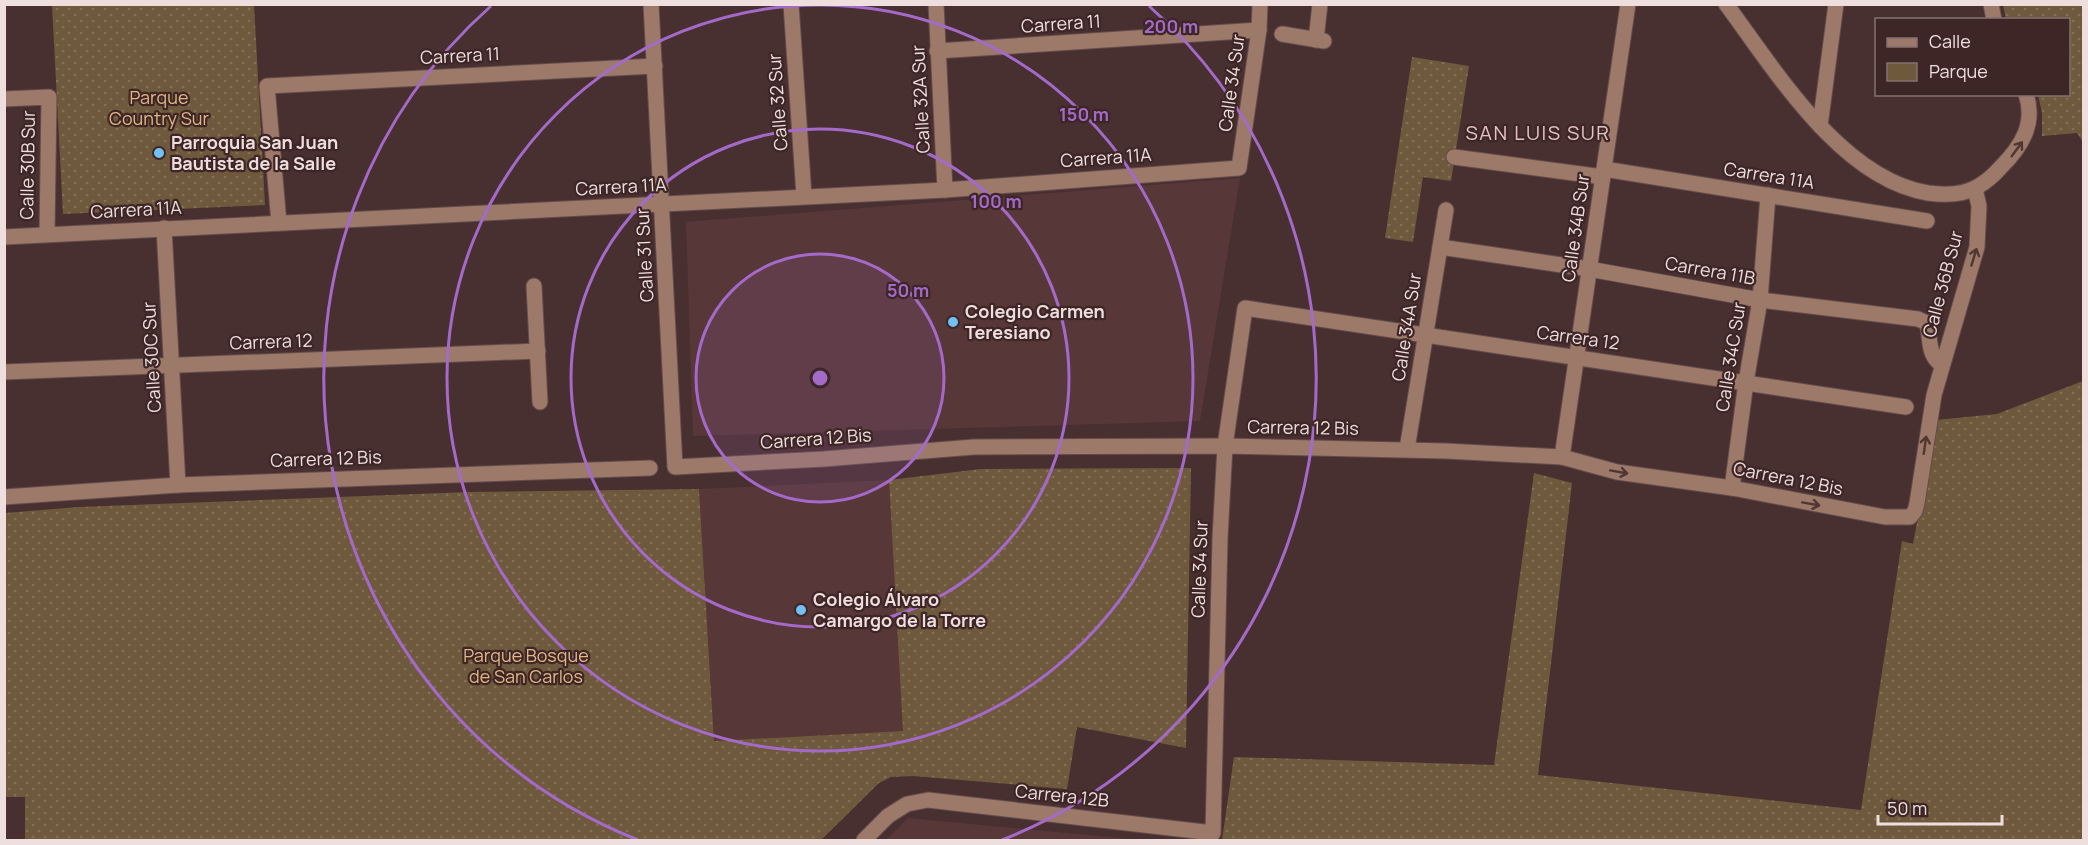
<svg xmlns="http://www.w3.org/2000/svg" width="2088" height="845" font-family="Manrope,sans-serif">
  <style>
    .built { fill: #583738 }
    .green { fill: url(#green-dots) }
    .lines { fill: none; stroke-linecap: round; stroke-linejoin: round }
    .minor-casing { stroke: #644c4c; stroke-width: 17 }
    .minor { stroke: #9c7969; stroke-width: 15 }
    .oneway { stroke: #513733 }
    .ring { fill: none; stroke: #a46aca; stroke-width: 3 }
    .poi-dot { fill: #72c1f5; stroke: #3e2626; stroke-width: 2 }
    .labels { text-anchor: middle; stroke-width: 4.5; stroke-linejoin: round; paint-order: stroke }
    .street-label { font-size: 18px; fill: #efdede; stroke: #3e2626 }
    .park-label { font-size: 18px; fill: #e0b783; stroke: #3e2626 }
    .poi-label { font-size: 18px; font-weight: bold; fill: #efdede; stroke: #3e2626; text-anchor: start }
    .neighbourhood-label { font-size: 20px; letter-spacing: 1.5px; fill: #e3c2c2; stroke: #3e2626 }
    .centre { fill: #a46aca; stroke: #3e2626; stroke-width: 3 }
    .ring-label { font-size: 18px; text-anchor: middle; font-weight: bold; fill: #a46aca; stroke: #3e2626; stroke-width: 4.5; stroke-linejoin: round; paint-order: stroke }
  </style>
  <defs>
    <pattern id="green-dots" width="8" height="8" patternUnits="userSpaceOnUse" patternTransform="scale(1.5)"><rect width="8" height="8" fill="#6f593d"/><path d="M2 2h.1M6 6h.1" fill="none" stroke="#847059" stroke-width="1.8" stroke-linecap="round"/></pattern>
  </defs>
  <rect width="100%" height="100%" fill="#493030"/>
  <g class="built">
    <polygon points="1240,178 1200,421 693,436 686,222"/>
    <polygon points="889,480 904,731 714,741 699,489"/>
    <polygon points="908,818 1141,840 886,840"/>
  </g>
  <g class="green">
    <polygon points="52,5 254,5 265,205 63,214"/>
    <polygon points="2003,5 2083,5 2083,142 2077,133 2042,136 2042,113 2038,95 2068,94 2068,20 2006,19"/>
    <polygon points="1412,57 1469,66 1451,181 1423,177 1413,242 1385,238"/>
    <polygon points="2083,381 2083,840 1222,840 1234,757 1494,765 1534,473 1572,483 1538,775 1861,810 1902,541 1913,544 1936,420 1997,414"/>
    <polygon points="1191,468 1186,748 1077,727 1067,789 913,776 891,777 879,783 821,840 25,840 25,797 5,797 5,513 79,507 469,492 699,489 714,741 903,731 889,480 981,469"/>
  </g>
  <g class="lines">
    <defs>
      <g id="minor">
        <polyline points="651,4 675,467 824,459 974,447 1225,446 1446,451 1562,457 1617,472 1732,488 1885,517 1910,517 1915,511 1917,503 1934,395 1977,247 1979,206 1975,189"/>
        <polyline points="791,4 804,196"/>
        <polyline points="936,4 945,190"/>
        <path d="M1726 4C1775 70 1841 179 1928 193 1943 195 1963 195 1977 187 1986 182 1994 175 2001 167 2021 147 2036 124 2026 94"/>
        <polyline points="1991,4 1994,20"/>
        <polyline points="1282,34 1324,41"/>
        <polyline points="1316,40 1320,4"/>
        <polyline points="937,51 1259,30"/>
        <polyline points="4,99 49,97 47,234"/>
        <polyline points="1820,126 1836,4"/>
        <polyline points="1454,157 1603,177"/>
        <polyline points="1604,169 1927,221"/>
        <polyline points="279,223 267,86 655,66"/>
        <polyline points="164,228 178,485"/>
        <polyline points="4,237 945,190 1239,168 1259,30 1260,4"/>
        <path d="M1440 247 1589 269 1760 300 1918 319 1927 323C1931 339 1927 355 1942 365"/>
        <polyline points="534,286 540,402"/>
        <polyline points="4,372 538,351"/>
        <polyline points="1407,449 1446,210"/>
        <polyline points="1562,457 1628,4"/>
        <polyline points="1732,488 1746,382 1760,300 1768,195"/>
        <polyline points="4,497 178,485 650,468"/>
        <polyline points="864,840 888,816 907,804 928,800 1213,833 1220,538 1225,446 1245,308 1906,407"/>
      </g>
    </defs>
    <use href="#minor" class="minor-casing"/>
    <use href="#minor" class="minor"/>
  </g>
  <defs><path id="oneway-shaft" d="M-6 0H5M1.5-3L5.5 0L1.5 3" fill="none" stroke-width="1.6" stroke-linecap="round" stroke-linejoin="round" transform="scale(1.5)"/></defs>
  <g class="oneway">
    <use href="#oneway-shaft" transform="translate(2017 149) rotate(-54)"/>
    <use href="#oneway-shaft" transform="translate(1974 257) rotate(-73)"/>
    <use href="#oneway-shaft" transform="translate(1925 445) rotate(-82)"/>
    <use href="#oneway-shaft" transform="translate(1619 472) rotate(10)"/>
    <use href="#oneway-shaft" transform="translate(1811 504) rotate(10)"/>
  </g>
  <circle cx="820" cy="378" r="124" fill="#a46aca" fill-opacity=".12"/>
  <g class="ring">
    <circle cx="820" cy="378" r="124"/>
    <circle cx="820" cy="378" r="249"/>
    <circle cx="820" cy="378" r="373"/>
    <path d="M638 840A497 497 0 0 1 491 6M1149 6A497 497 0 0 1 1002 840"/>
  </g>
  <g class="poi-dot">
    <circle cx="159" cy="153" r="6"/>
    <circle cx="953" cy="322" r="6"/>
    <circle cx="801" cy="610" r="6"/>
  </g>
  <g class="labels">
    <g class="street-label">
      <text transform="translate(1061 24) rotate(-4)" y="6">Carrera 11</text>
      <text transform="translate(460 56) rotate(-3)" y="6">Carrera 11</text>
      <text transform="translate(1232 83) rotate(-82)" y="6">Calle 34 Sur</text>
      <text transform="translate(921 99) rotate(-93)" y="6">Calle 32A Sur</text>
      <text transform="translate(778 102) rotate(-94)" y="6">Calle 32 Sur</text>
      <text transform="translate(1106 158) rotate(-4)" y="6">Carrera 11A</text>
      <text transform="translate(28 165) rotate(-89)" y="6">Calle 30B Sur</text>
      <text transform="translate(1769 176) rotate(9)" y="6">Carrera 11A</text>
      <text transform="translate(621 187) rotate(-3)" y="6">Carrera 11A</text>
      <text transform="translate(136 210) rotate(-3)" y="6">Carrera 11A</text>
      <text transform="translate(1576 228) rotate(-82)" y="6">Calle 34B Sur</text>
      <text transform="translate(645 255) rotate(-93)" y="6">Calle 31 Sur</text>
      <text transform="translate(1710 271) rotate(10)" y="6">Carrera 11B</text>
      <text transform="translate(1943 284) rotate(-75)" y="6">Calle 36B Sur</text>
      <text transform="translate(1407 327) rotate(-81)" y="6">Calle 34A Sur</text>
      <text transform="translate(1578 338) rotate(8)" y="6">Carrera 12</text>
      <text transform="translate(271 342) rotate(-2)" y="6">Carrera 12</text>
      <text transform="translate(152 357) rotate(-93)" y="6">Calle 30C Sur</text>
      <text transform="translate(1731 357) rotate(-81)" y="6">Calle 34C Sur</text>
      <text transform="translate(1303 428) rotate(1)" y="6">Carrera 12 Bis</text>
      <text transform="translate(816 439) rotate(-4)" y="6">Carrera 12 Bis</text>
      <text transform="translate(326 459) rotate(-2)" y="6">Carrera 12 Bis</text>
      <text transform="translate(1788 479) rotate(11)" y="6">Carrera 12 Bis</text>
      <text transform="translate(1200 569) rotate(-88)" y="6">Calle 34 Sur</text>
      <text transform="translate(1062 796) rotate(6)" y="6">Carrera 12B</text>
    </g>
    <g class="park-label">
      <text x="159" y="104">Parque<tspan x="159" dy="21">Country Sur</tspan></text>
      <text x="526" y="662">Parque Bosque<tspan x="526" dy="21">de San Carlos</tspan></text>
    </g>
    <g class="poi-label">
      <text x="171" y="149">Parroquia San Juan<tspan x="171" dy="21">Bautista de la Salle</tspan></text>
      <text x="965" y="318">Colegio Carmen<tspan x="965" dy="21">Teresiano</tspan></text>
      <text x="813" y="606">Colegio Álvaro<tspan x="813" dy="21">Camargo de la Torre</tspan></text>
    </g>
    <g class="neighbourhood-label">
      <text x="1538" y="140">SAN LUIS SUR</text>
    </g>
  </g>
  <circle cx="820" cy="378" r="9" class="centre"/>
  <g class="ring-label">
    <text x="1171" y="33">200 m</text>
    <text x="1084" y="121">150 m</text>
    <text x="996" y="208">100 m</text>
    <text x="908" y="297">50 m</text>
  </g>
  <rect width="2088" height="845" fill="none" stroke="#efdede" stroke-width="12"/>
  <rect x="1875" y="18" width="195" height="78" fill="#3e2626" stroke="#857070" stroke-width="1.5"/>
  <rect x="1887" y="38" width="30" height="9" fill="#9c7969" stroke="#857070" stroke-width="1.5"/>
  <text x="1929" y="48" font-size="18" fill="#efdede">Calle</text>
  <rect x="1887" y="63" width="30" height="18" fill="#6f593d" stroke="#857070" stroke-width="1.5"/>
  <text x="1929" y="78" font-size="18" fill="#efdede">Parque</text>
  <path d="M1878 815v9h124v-9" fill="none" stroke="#efdede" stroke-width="3"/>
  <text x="1887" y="815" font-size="18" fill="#efdede" stroke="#3e2626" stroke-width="4.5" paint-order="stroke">50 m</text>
</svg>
